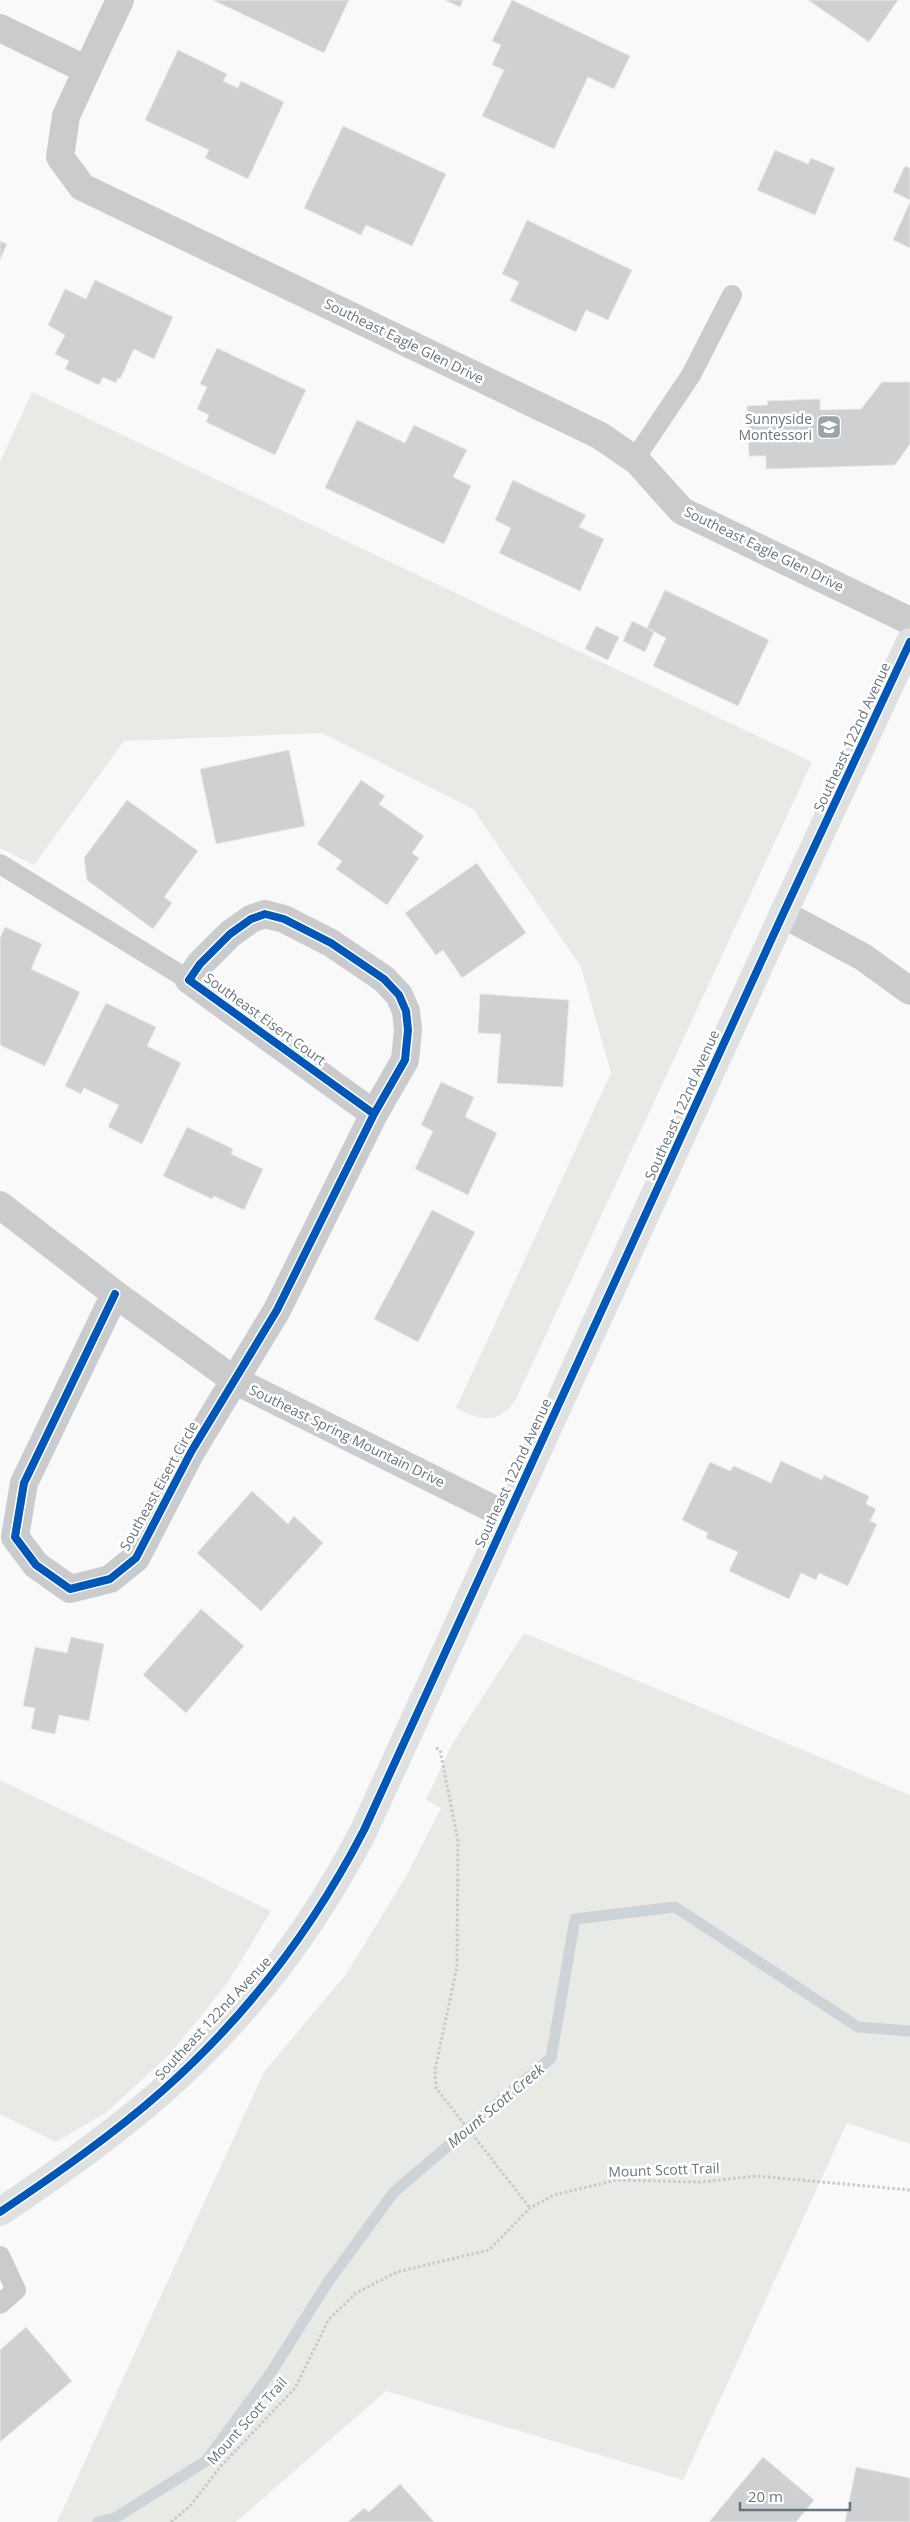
<svg xmlns="http://www.w3.org/2000/svg" width="910" height="2522" font-family="'Open Sans',sans-serif">
  <style>
    .green { fill: #e8eae6 }
    .lines { fill: none; stroke-linecap: round; stroke-linejoin: round }
    .stream { stroke: #ccd4d7; stroke-width: 11 }
    .building { fill: #ced0d1; stroke: #e8e8e8 }
    .path { stroke: #c8c9ca; stroke-width: 3; stroke-dasharray: 2.5 2.5; stroke-linecap: butt }
    .service { stroke: #cacbcc; stroke-width: 20 }
    .minor { stroke: #cacbcc; stroke-width: 28 }
    .secondary { stroke: #dfe0e0; stroke-width: 28 }
    .cycleway-casing { stroke: #fff; stroke-width: 11 }
    .cycleway { stroke: #0057b8; stroke-width: 8 }
    .labels { text-anchor: middle; stroke-width: 5; stroke-linejoin: round; paint-order: stroke }
    .street-label { font-size: 14px; fill: #667681; stroke: #fff }
    .poi-label { font-size: 14px; fill: #667681; stroke: #fff; text-anchor: end }
    .water-label { font-size: 15px; font-style: italic; fill: #61757a; stroke: #fff }
  </style>
  <rect width="100%" height="100%" fill="#f9f9f9"/>
  <g class="green">
    <path d="M32 392 812 762 516 1399C498 1425 482 1421 456 1408L611 1073 581 967 473 809 322 733 124 741 34 865 0 848V462Z"/>
    <polygon points="524,1633 910,1795 910,2144 847,2123 683,2480 386,2391 236,2522 57,2522 264,2072 347,1973 408,1873 441,1808 426,1800 451,1746"/>
    <polygon points="0,1780 271,1911 228,1982 171,2053 107,2112 56,2142 0,2114"/>
  </g>
  <g class="lines">
    <polyline class="stream" points="98,2522 115,2518 206,2461 272,2371 328,2282 394,2192 551,2058 575,1919 675,1907 858,2027 910,2031"/>
  </g>
  <g class="building">
    <polygon points="213,0 349,0 324,53"/>
    <polygon points="445,0 463,0 460,7"/>
    <polygon points="512,0 630,56 614,89 588,77 554,149 482,116 504,70 492,65 501,45 492,41"/>
    <polygon points="808,0 898,0 869,42"/>
    <polygon points="178,50 227,74 223,81 238,88 241,81 284,102 248,179 205,158 209,150 145,120"/>
    <polygon points="343,126 446,174 412,246 366,225 361,235 304,208"/>
    <polygon points="775,150 808,164 811,158 835,168 815,215 757,190"/>
    <polygon points="905,166 910,168 910,200 893,192"/>
    <polygon points="910,202 910,248 893,240"/>
    <polygon points="527,220 632,270 608,320 586,310 576,332 510,301 519,282 502,274"/>
    <polygon points="0,241 7,244 0,260"/>
    <polygon points="95,280 173,317 154,359 134,349 120,379 118,378 116,383 103,377 99,385 65,369 69,361 55,354 65,335 48,325 65,289 86,299"/>
    <polygon points="217,348 306,390 275,455 206,422 209,415 197,409 207,387 200,384"/>
    <polygon points="882,382 910,382 910,444 895,465 766,469 766,456 749,456 747,406 768,405 767,401 820,399 820,410 861,409"/>
    <polygon points="357,420 405,443 414,425 467,450 453,477 471,486 444,544 325,488"/>
    <polygon points="513,480 586,515 579,527 604,539 580,591 499,553 511,528 495,520"/>
    <polygon points="665,590 769,640 738,706 653,666 666,638 647,628"/>
    <polygon points="632,621 654,632 645,652 623,641"/>
    <polygon points="596,626 619,637 608,660 585,649"/>
    <polygon points="289,750 305,826 216,844 200,769"/>
    <polygon points="361,780 385,796 379,804 424,836 412,853 419,858 387,905 336,869 342,861 317,844"/>
    <polygon points="127,800 198,851 164,897 172,903 153,929 87,880 84,858"/>
    <polygon points="477,863 526,933 462,978 443,950 436,955 405,913"/>
    <polygon points="5,927 42,944 31,969 80,992 45,1066 0,1045 0,938"/>
    <polygon points="480,994 569,1000 563,1087 497,1083 501,1034 478,1033"/>
    <polygon points="106,1003 156,1027 147,1046 181,1063 142,1144 108,1127 119,1105 84,1088 81,1094 65,1086"/>
    <polygon points="441,1082 474,1097 465,1117 497,1133 468,1195 415,1169 433,1131 421,1125"/>
    <polygon points="187,1127 233,1149 231,1154 263,1169 244,1210 214,1196 212,1199 163,1176"/>
    <polygon points="432,1210 475,1232 418,1342 374,1319"/>
    <polygon points="781,1461 822,1480 824,1475 869,1496 866,1504 876,1509 870,1521 877,1524 848,1586 819,1573 816,1580 801,1573 789,1599 729,1571 738,1552 706,1538 708,1533 682,1520 710,1462 730,1471 734,1466 771,1483"/>
    <polygon points="252,1491 288,1524 294,1516 323,1543 261,1611 197,1553"/>
    <polygon points="201,1609 244,1646 186,1713 143,1675"/>
    <polygon points="71,1637 104,1644 89,1721 59,1715 55,1734 31,1729 35,1708 23,1706 35,1647 67,1653"/>
    <polygon points="26,2327 72,2381 0,2442 0,2350"/>
    <polygon points="763,2457 814,2500 796,2522 709,2522"/>
    <polygon points="856,2467 910,2478 910,2522 845,2522"/>
    <polygon points="400,2484 434,2522 348,2522 364,2508 369,2512"/>
  </g>
  <g class="lines">
    <g class="path">
      <polyline points="436,1748 440,1750 458,1841 457,1967 435,2070 436,2088 530,2208"/>
      <polyline points="171,2522 190,2506 221,2466 295,2388 329,2319 356,2293 397,2272 489,2250 530,2208 554,2195 616,2180 701,2182 756,2176 910,2190"/>
    </g>
    <g class="service">
      <polyline points="634,460 691,375 732,295"/>
      <polyline points="0,864 189,980"/>
      <polyline points="0,2256 16,2290 0,2304"/>
    </g>
    <g class="minor">
      <polyline points="0,28 87,70 66,116 60,157 82,187 599,435 637,461 682,511 910,621"/>
      <polyline points="87,70 120,0"/>
      <polyline points="783,914 863,957 910,991"/>
      <polyline points="0,1205 115,1294 234,1380 507,1516"/>
      <polyline points="115,1294 24,1483 15,1537 36,1565 70,1589 110,1579 136,1558 191,1452 277,1310 374,1114 405,1060 408,1030 406,1011 399,995 384,979 331,943 284,919 265,914 251,919 230,934 200,964 189,980 374,1114"/>
    </g>
    <path class="secondary" d="M0 2212C55 2175 111 2136 161 2092 245 2018 313 1929 364 1830L783 914 910 642"/>
    <defs>
      <g id="cycleway">
        <polyline points="115,1294 24,1483 15,1537 36,1565 70,1589 110,1579 136,1558 191,1452 277,1310 374,1114 405,1060 408,1030 406,1011 399,995 384,979 331,943 284,919 265,914 251,919 230,934 200,964 189,980 374,1114"/>
        <path d="M0 2212C55 2175 111 2136 161 2092 245 2018 313 1929 364 1830L783 914 910 642"/>
      </g>
    </defs>
    <use href="#cycleway" class="cycleway-casing"/>
    <use href="#cycleway" class="cycleway"/>
  </g>
  <defs>
    <symbol id="school-square" viewBox="-11 -11 22 22"><rect x="-9" y="-9" width="18" height="18" rx="4" fill="#99a4ab" stroke="#fff"/><path d="M0-5L7-2L0 1L-7-2ZM-4 1L0 2.5L4 1V4Q0 6-4 4Z" fill="#fff"/></symbol>
  </defs>
  <g fill-rule="evenodd">
    <use href="#school-square" x="815" y="413" width="28" height="28"/>
  </g>
  <g class="labels">
    <g class="street-label">
      <text transform="translate(404 341) rotate(26)" y="5">Southeast Eagle Glen Drive</text>
      <text transform="translate(764 549) rotate(26)" y="5">Southeast Eagle Glen Drive</text>
      <text transform="translate(852 737) rotate(-65)" y="5">Southeast 122nd Avenue</text>
      <text transform="translate(265 1019) rotate(36)" y="5">Southeast Eisert Court</text>
      <text transform="translate(682 1105) rotate(-66)" y="5">Southeast 122nd Avenue</text>
      <text transform="translate(347 1436) rotate(26)" y="5">Southeast Spring Mountain Drive</text>
      <text transform="translate(513 1473) rotate(-65)" y="5">Southeast 122nd Avenue</text>
      <text transform="translate(159 1486) rotate(-61)" y="5">Southeast Eisert Circle</text>
      <text transform="translate(213 2018) rotate(-47)" y="5">Southeast 122nd Avenue</text>
      <text transform="translate(664 2170) rotate(-2)" y="5">Mount Scott Trail</text>
      <text transform="translate(247 2421) rotate(-48)" y="5">Mount Scott Trail</text>
    </g>
    <g class="poi-label">
      <text x="812" y="424">Sunnyside<tspan x="812" dy="16">Montessori</tspan></text>
    </g>
    <g class="water-label">
      <text transform="translate(496 2106) rotate(-40)" y="5">Mount Scott Creek</text>
    </g>
  </g>
  <path d="M740 2502v8h110v-8" fill="none" stroke="#667681" stroke-width="2.5"/>
  <text x="748" y="2502" font-size="15" fill="#667681" stroke="#ffffff" stroke-width="4" paint-order="stroke">20 m</text>
</svg>
